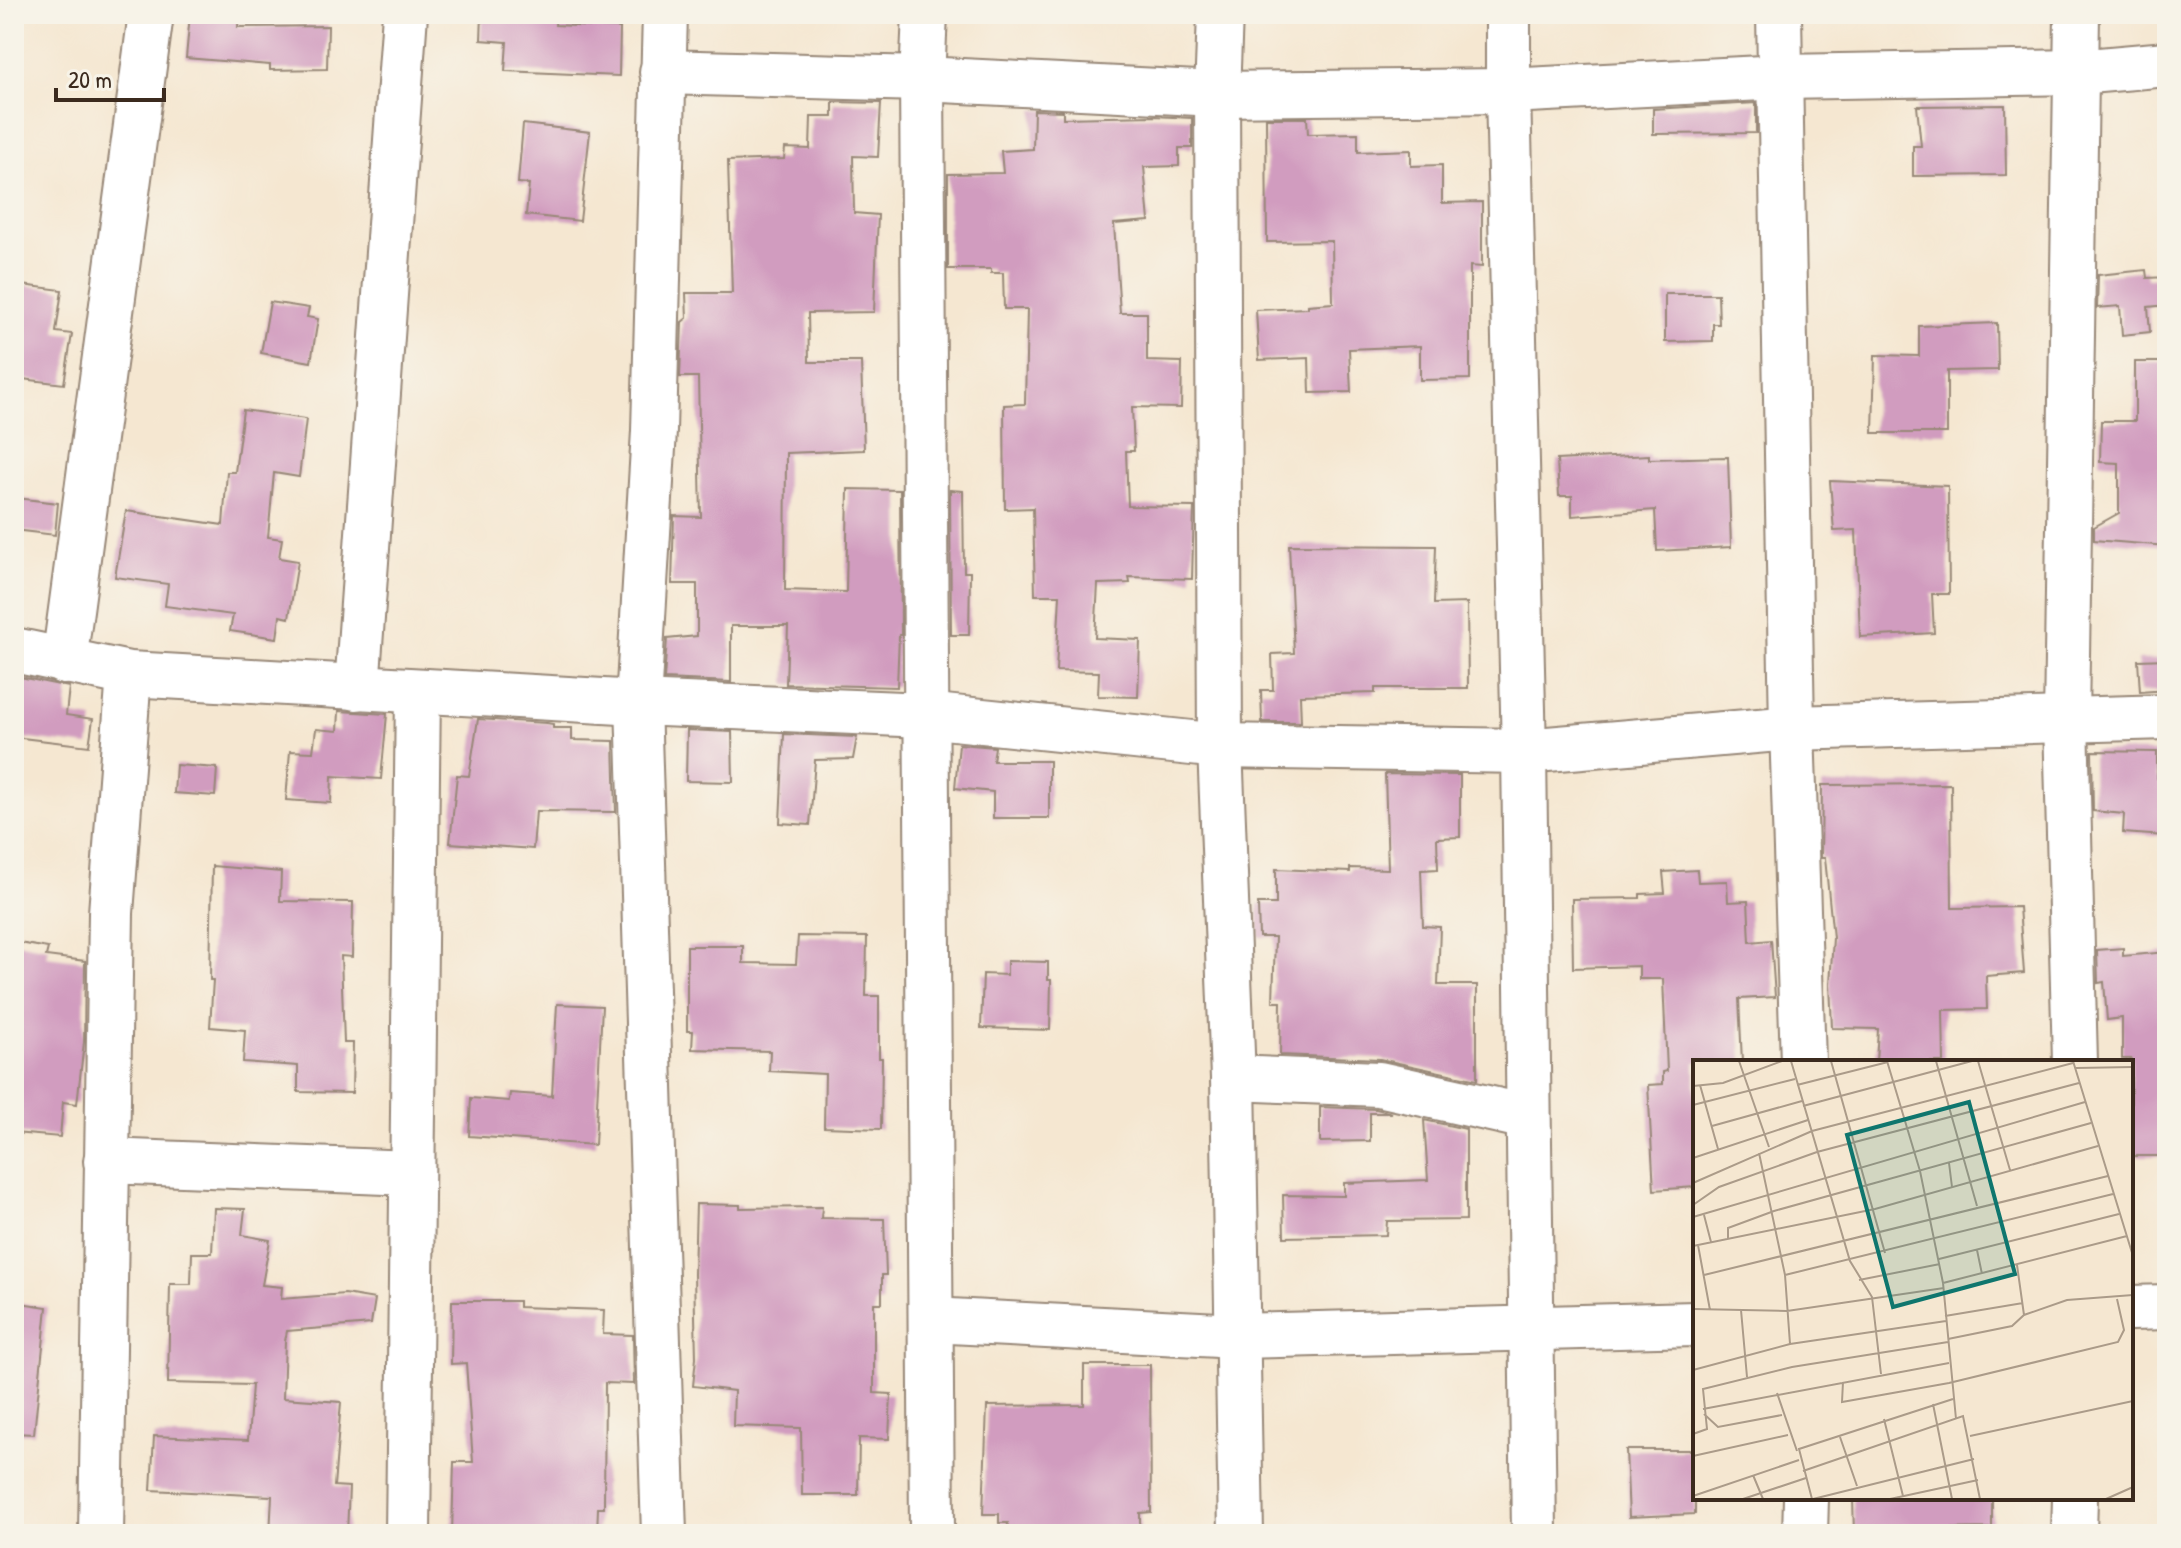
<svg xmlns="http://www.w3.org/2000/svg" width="2181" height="1548" font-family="'Patrick Hand',sans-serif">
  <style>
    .building { fill: #d19cbf }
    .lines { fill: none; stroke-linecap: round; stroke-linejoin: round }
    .minor-casing { stroke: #988878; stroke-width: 48 }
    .minor { stroke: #fff; stroke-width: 44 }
    .inset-road { fill: none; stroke: #ab9b89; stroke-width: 2 }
    .view { fill: #0f766e; fill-opacity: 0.15; stroke: #0f766e; stroke-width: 4 }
    .inset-edge { fill: none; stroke: #3b2a1e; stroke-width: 4 }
  </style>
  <rect width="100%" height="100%" fill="#f7f3e8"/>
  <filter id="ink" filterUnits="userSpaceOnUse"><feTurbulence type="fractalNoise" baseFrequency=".0125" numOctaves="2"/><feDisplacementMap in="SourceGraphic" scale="16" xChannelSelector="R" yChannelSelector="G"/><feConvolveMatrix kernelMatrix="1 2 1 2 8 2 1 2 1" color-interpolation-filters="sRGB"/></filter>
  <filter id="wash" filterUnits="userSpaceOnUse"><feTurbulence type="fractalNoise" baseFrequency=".006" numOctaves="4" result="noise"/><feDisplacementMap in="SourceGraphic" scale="32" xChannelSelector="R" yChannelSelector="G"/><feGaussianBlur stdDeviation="1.8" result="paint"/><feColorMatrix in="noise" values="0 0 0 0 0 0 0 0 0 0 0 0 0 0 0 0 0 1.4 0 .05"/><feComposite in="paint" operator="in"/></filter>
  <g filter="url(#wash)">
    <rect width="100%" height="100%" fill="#f5e7d1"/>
    <g id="blocks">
      <g class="building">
        <polygon points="190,14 239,14 238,27 328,26 327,69 270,70 270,65 186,58"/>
        <polygon points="482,14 556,14 555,25 620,28 619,76 505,71 507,42 481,40"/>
        <polygon points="833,102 881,103 878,157 853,156 854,213 878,215 874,312 808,313 809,362 861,362 864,450 786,453 785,590 846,592 848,489 900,490 901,635 899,635 897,687 786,684 788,626 731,626 731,682 664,679 667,639 697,636 697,584 672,584 674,516 701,517 698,377 680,377 682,322 687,318 686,293 732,293 728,161 784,159 785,148 810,149 811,117 833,117"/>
        <polygon points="1756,103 1756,133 1653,134 1653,109"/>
        <polygon points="2005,105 2006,175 1913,176 1913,146 1921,146 1917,106"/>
        <polygon points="1034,110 1063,111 1063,118 1154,116 1192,118 1192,148 1179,148 1179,166 1144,167 1149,221 1114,224 1120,313 1147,313 1147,361 1182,362 1181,408 1132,407 1134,451 1126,451 1128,506 1194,507 1192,579 1129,577 1130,583 1098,584 1095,638 1140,640 1138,697 1098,696 1099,672 1056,671 1060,595 1035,595 1033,508 1005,509 1004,405 1025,404 1027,309 1004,309 1003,273 991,273 991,269 948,269 948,174 1003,173 1001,151 1033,149"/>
        <polygon points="1266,118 1307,118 1308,134 1358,133 1358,152 1411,150 1411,166 1442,165 1442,203 1482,202 1482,267 1470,266 1470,379 1420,380 1420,346 1349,349 1351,392 1310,393 1309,358 1259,360 1256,310 1308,308 1308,305 1333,303 1332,241 1267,242"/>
        <polygon points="523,124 590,132 580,221 526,215 529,184 518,183"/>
        <polygon points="2146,270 2147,278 2167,277 2167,305 2148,307 2150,332 2122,335 2120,306 2097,308 2098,275"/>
        <polygon points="14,284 62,290 56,332 72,334 64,384 14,378"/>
        <polygon points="1665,294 1718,294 1719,324 1713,324 1713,341 1665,342"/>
        <polygon points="270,302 309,308 307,317 318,319 311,362 261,353"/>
        <polygon points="1997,323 1998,370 1947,371 1947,433 1873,433 1875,355 1919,356 1919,326"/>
        <polygon points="2135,362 2167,362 2167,546 2094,540 2094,527 2119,513 2119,463 2100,462 2101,421 2135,421"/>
        <polygon points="243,410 306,419 299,477 274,473 268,537 282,539 279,558 298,561 289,618 280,616 277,638 230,631 233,615 165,606 168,584 115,577 126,511 223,525 227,472 235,472"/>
        <polygon points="1649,455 1649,459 1728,457 1731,547 1657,551 1655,510 1572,516 1572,496 1559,496 1557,460"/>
        <polygon points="1830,481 1948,486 1949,594 1932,594 1934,633 1860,637 1856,530 1834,531"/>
        <polygon points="950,490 963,491 964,572 970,572 969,635 951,635"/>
        <polygon points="16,498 58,503 55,535 14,530"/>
        <polygon points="1289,545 1436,546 1434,604 1467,603 1468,688 1375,688 1375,693 1300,695 1301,722 1262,722 1261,690 1273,690 1272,654 1294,653"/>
        <polygon points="2167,659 2167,690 2140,692 2138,660"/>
        <polygon points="20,677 69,687 66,715 93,719 89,746 14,737"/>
        <polygon points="339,711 387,714 381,779 332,776 331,803 286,800 290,751 313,752 316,729 338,731"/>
        <polygon points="478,719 547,723 553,724 553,728 572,728 572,740 614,741 616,812 536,811 533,849 450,843 457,775 469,776"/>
        <polygon points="687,730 732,732 733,782 686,781"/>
        <polygon points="784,734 857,737 853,759 815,760 810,825 780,823"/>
        <polygon points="959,744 995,747 993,761 1049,761 1049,818 993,818 993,792 955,788"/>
        <polygon points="2092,751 2157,752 2157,778 2167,779 2165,836 2123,833 2124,814 2093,811"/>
        <polygon points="176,765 217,768 215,796 174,793"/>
        <polygon points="1385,774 1460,775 1460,837 1437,838 1438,869 1421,870 1423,926 1440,927 1438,985 1477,985 1477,1080 1380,1059 1280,1055 1281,1002 1273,1002 1275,937 1259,937 1258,904 1276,904 1276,869 1350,872 1350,868 1388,869"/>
        <polygon points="1951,784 1952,908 2019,907 2024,973 1986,976 1987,1009 1943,1010 1944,1062 1876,1062 1878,1029 1832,1028 1830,984 1833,938 1825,858 1821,858 1822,785"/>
        <polygon points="212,866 281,872 280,901 353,902 352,957 341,956 344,1043 353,1043 352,1093 298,1092 298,1066 243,1062 245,1030 210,1027 213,980 210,980"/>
        <polygon points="1697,870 1698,882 1727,881 1728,902 1748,901 1750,942 1771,940 1775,997 1739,999 1742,1062 1695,1062 1695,1187 1654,1190 1648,1085 1663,1084 1663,1072 1667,1071 1663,979 1639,979 1639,966 1573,968 1572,899 1640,898 1640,894 1665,893 1663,872"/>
        <polygon points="798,936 867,937 866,996 879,996 879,1058 882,1058 881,1129 824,1127 825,1074 769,1071 770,1051 692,1049 693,1031 687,1031 687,946 743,946 743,963 796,964"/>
        <polygon points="14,942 48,948 46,956 85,961 84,1042 77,1104 63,1102 60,1137 14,1133"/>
        <polygon points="2123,948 2123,956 2167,952 2167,1156 2131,1156 2131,1059 2122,1059 2122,1018 2107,1020 2104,982 2098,983 2097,950"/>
        <polygon points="1007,961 1048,962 1048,980 1051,980 1050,1030 981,1028 983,974 1007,975"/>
        <polygon points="557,1004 602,1006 595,1145 469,1136 471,1098 509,1101 510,1093 552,1096"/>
        <polygon points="1320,1107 1376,1109 1392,1113 1370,1113 1370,1141 1320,1142"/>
        <polygon points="1424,1120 1466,1129 1466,1220 1387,1221 1386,1235 1284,1237 1283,1195 1344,1196 1344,1183 1428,1180"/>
        <polygon points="696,1204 740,1205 740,1208 822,1207 821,1218 884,1219 886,1275 882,1275 882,1303 874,1303 874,1393 891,1394 889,1439 859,1438 858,1495 802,1495 801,1428 733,1426 734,1391 693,1386 696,1358 694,1274"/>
        <polygon points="214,1208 245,1209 242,1235 270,1240 262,1285 282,1287 281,1299 345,1294 375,1299 371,1324 287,1331 285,1341 283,1398 341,1402 334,1486 349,1487 347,1534 270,1534 272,1496 151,1490 154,1436 248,1440 252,1385 168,1383 170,1284 191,1284 192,1253 212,1253"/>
        <polygon points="452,1301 519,1301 519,1307 604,1310 603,1334 633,1335 634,1384 605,1383 604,1508 598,1508 597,1534 452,1534 454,1462 473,1462 466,1363 451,1364"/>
        <polygon points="14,1302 47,1307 34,1434 14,1433"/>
        <polygon points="1084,1365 1150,1365 1151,1512 1140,1513 1140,1534 1007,1534 1008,1523 999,1523 999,1514 983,1514 987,1406 1084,1405"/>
        <polygon points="1626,1450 1695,1450 1695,1514 1629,1517"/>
        <polygon points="1853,1498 1992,1498 1992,1528 1931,1529 1931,1534 1854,1534"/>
      </g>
    </g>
  </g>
  <g filter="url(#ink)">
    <use href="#blocks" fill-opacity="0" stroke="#988878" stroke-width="2"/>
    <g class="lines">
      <defs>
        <g id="minor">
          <polyline points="925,14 922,79 932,1534"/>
          <polyline points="1220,14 1217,94 1220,746 1233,1078 1241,1534"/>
          <polyline points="1508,14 1508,91 1524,751 1534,1534"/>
          <polyline points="1779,14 1792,728 1803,1062"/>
          <polyline points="662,72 922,79 1217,94 1508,91 1782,77 2077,72 2167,64"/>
          <polyline points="14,650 129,674 638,703 925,715 1220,746 1524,751 1792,728 2167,717"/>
          <polyline points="64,662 151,14"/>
          <polyline points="357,688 405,14"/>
          <polyline points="2075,1062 2066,720 2077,14"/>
          <polyline points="1233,1078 1379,1084 1527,1117"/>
          <polyline points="106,1161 412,1173"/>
          <polyline points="2131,1308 2167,1307"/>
          <polyline points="931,1320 1238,1336 1695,1324"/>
          <polyline points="101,1534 111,913 129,674"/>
          <polyline points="408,1534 418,691"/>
          <polyline points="664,1534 638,703 654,431 665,14"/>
          <polyline points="1805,1534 1806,1498"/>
          <polyline points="2074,1534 2075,1498"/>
        </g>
      </defs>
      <use href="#minor" class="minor-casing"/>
      <use href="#minor" class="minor"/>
    </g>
  </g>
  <g transform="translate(1693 1060)">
    <rect width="440" height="440" fill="#f5e7d1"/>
    <path class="inset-road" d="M46 1 76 87M98 1 157 201 179 237 188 314M138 1 192 193M194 1 227 111 250 223 263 359M243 1 284 146M285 1 317 110M380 1 440 196M383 8 440 7M7 25 25 89M104 25 195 2M0 26 30 23 89 1M0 45 102 19M110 46 279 1M19 66 109 41M66 93 92 215 97 284M0 98 115 60M256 103 259 127M0 123 119 71 380 3M0 145 26 127 124 92 386 23M11 155 18 182M0 157 392 42M35 179V168L81 151 398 63M5 185 17 250M0 186 182 149 405 86M284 190 289 214M246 199 426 154M324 205 331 255M11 215 415 116M92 215 420 134M166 220 247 204M250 223 434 176M0 249 94 251 251 228M48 250 54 317M252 256 330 243M255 279 319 266 331 255 374 240 440 235M0 310 97 284 253 261M150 322 149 342 256 323 425 282 431 270 424 239M84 333 104 391M240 344 259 439M10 349 256 303M11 354 25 367 89 355M191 359 210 436M0 374 14 369 10 329 99 307 255 282M277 376 440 341M147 377 164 426M0 396 95 375M110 411 270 356 287 439M60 415 70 439M0 436 106 400M50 439 113 418M119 439 106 389 260 339M120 439 281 399M197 439 285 420M413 439 440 427"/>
    <path class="view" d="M276 42 322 214 200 247 154 75Z"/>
    <rect width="440" height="440" class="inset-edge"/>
  </g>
  <rect width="2181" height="1548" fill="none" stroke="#f7f3e8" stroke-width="48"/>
  <path d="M56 88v12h108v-12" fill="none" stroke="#3b2a1e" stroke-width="4"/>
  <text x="68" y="88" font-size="24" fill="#3b2a1e" stroke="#f7f3e8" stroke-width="6" paint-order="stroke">20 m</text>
</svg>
